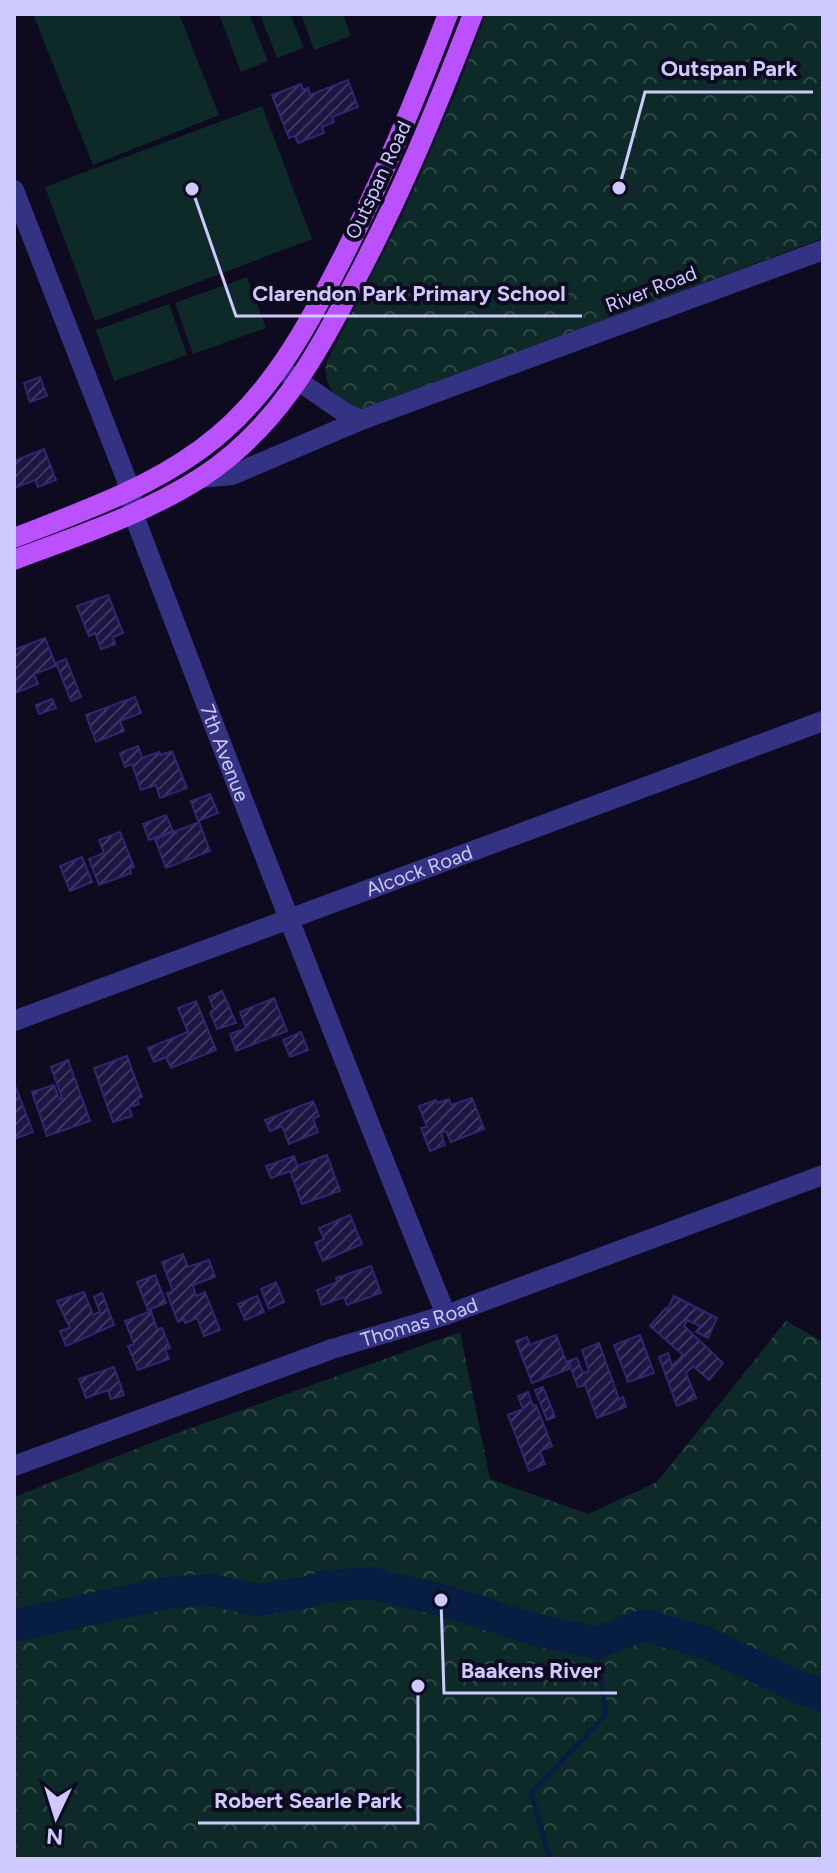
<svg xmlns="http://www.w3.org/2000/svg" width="837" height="1873" font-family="Figtree,sans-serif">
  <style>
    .park { fill: url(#park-crowns) }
    .pitch { fill: #0d2a28 }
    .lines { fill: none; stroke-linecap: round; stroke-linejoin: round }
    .stream { stroke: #071e42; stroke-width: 5 }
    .river { stroke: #071e42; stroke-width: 32 }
    .building { fill: url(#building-hatch); stroke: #332570; stroke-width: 2 }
    .minor { stroke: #343282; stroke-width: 20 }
    .major { stroke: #bb50ff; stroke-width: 20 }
    .labels { text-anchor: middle; stroke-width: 8; stroke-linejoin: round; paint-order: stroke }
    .street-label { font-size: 20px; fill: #cec9ff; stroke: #0e0b20 }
    .leader { fill: none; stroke: #cec9ff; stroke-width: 3 }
    .callout-dot { fill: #cec9ff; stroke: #0e0b20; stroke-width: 3 }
    .callout-label { font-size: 22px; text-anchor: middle; font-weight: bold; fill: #cec9ff; stroke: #0e0b20; stroke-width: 8; stroke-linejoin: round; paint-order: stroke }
  </style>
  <defs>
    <pattern id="park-crowns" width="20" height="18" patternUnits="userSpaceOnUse" patternTransform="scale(2)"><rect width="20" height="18" fill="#0d2a28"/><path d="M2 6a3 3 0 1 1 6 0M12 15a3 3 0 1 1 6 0" fill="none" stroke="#2f4848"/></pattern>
    <pattern id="building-hatch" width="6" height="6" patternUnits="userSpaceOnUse" patternTransform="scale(2)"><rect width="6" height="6" fill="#1e1542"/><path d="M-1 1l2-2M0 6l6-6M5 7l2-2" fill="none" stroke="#3e365e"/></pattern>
  </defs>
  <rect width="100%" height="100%" fill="#0e0b20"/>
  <g class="park">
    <path d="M486 14H823V238L387 403 359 410C338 400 323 388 326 363L402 216 454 97Z"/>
    <polygon points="786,1321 823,1342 823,1859 14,1859 14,1497 161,1439 460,1332 490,1479 588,1514 657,1482"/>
  </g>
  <g class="pitch">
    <polygon points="33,14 179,14 219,115 93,165"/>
    <polygon points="219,14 249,14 268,61 241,72"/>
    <polygon points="260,14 290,14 304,48 277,58"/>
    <polygon points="301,14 343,14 351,36 314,50"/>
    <polygon points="262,106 312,239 95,321 45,187"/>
    <polygon points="247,277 266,328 193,354 175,303"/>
    <polygon points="169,304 187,355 114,381 96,330"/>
  </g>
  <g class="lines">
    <polyline class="stream" points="550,1859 531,1793 606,1714 596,1643"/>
    <polyline class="river" points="14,1626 165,1593 212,1590 257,1600 305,1593 327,1586 371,1583 441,1600 540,1631 596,1643 644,1625 707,1643 802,1689 823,1695"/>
  </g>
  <g class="building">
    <polygon points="348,80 358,107 332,117 334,122 322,127 324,133 298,143 295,136 289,138 272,95 301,84 303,90 308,88 310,95"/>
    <polygon points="40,377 47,396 30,402 24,383"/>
    <polygon points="44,449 56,480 38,487 35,480 14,488 14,461"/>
    <polygon points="108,595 123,633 113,637 115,644 101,649 95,633 89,636 77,606"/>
    <polygon points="45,638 56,666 34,674 38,684 15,693 14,650"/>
    <polygon points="66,659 81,697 71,701 56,663"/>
    <polygon points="135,697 141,713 120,721 124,731 96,742 86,715"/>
    <polygon points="52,699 56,708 39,714 36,705"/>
    <polygon points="138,746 142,758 159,752 161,755 172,751 187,788 160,798 156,785 141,790 132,764 125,767 120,753"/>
    <polygon points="210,794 218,813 198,821 191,801"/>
    <polygon points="166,815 173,831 149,840 143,824"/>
    <polygon points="199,822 210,851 166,868 155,839"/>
    <polygon points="120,832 134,867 130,868 131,873 99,885 89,859 104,853 99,840"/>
    <polygon points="82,857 92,882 70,891 60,866"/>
    <polygon points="222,991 236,1023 217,1029 210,1012 214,1010 209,997"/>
    <polygon points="274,998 287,1031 236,1051 230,1034 246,1028 240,1012"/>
    <polygon points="196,1001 216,1050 171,1068 166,1057 154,1062 148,1048 188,1032 178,1008"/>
    <polygon points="301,1032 308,1050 290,1057 283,1040"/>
    <polygon points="127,1056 142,1097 137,1099 139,1104 129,1107 132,1116 113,1122 94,1068"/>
    <polygon points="68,1060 90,1121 47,1136 32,1092 54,1085 59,1099 62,1098 51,1067"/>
    <polygon points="14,1088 16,1088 33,1132 14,1139"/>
    <polygon points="472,1098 484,1129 451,1142 446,1131 441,1133 445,1145 430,1151 421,1128 427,1127 419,1106 436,1100 437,1103 449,1099 451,1105"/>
    <polygon points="313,1101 319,1116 313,1119 318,1132 289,1144 282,1126 270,1131 265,1120"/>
    <polygon points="327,1155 340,1191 302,1204 290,1171 271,1178 266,1166 294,1156 297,1166"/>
    <polygon points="350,1215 362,1244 323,1261 315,1243 324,1239 319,1228"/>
    <polygon points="183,1254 188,1267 209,1260 215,1277 193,1285 196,1296 205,1292 220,1330 204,1336 197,1318 185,1323 184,1319 178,1322 167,1293 173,1291 162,1262"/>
    <polygon points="371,1266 381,1293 347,1305 344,1297 322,1305 317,1290 337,1282 336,1278"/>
    <polygon points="155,1275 166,1303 148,1310 137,1282"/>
    <polygon points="276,1282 284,1302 269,1309 261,1289"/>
    <polygon points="84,1292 93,1315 100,1312 94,1297 102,1293 114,1325 66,1346 60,1331 70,1328 57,1301"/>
    <polygon points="257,1296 264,1312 245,1320 238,1304"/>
    <polygon points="674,1296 717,1318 708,1338 696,1332 700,1326 687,1320 684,1326 723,1363 709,1380 693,1366 686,1373 696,1398 677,1406 659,1357 668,1353 672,1366 683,1355 650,1326 666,1308 667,1310"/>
    <polygon points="151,1311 157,1329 162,1328 170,1348 165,1349 169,1359 138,1370 128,1346 134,1344 125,1321"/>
    <polygon points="556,1335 569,1369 532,1383 516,1341 527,1337 530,1345"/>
    <polygon points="640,1335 654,1373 628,1382 614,1345"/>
    <polygon points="599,1343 619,1399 623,1397 626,1407 597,1418 585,1385 578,1387 568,1361 577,1358 583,1373 589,1371 582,1350"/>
    <polygon points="114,1367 124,1395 111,1399 108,1390 86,1398 79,1379"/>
    <polygon points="543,1387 555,1417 547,1420 535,1390"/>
    <polygon points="528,1392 533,1406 536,1405 552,1446 540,1451 545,1464 529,1471 508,1415 523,1409 518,1396"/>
  </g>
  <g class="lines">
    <g class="minor">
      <path id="s1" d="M14 190 131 491 133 513C235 781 338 1049 446 1315"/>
      <polyline points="284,371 345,413 361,420"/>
      <polyline points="201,478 232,475 361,420 823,250"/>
      <path id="s2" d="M14 1021 823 721"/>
      <path id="s3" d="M14 1466 332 1349 446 1315 823 1175"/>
    </g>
    <g class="major">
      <path d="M14 538C78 513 145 490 201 449 269 400 307 327 344 255 383 177 417 96 448 14"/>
      <path d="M14 560C77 536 145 514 202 477 276 428 313 361 353 285 400 197 437 107 473 14"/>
    </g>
  </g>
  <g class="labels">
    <g class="street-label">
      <text transform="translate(378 180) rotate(-65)" y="7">Outspan Road</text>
      <text transform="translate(651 289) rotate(-21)" y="7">River Road</text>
      <text dy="7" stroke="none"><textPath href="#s1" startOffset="602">7th Avenue</textPath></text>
      <text dy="7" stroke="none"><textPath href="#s2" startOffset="432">Alcock Road</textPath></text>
      <text dy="7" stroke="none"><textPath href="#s3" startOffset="430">Thomas Road</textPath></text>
    </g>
  </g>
  <path class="leader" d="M619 188L645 92H813M192 189L236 316H582M441 1600L444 1693H617M418 1686L418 1823H198"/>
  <g class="callout-dot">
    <circle cx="619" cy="188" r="8"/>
    <circle cx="192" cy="189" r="8"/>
    <circle cx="441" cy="1600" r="8"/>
    <circle cx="418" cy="1686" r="8"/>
  </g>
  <g class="callout-label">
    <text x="729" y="76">Outspan Park</text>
    <text x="409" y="301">Clarendon Park Primary School</text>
    <text x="531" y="1678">Baakens River</text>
    <text x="308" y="1808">Robert Searle Park</text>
  </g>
  <rect width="837" height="1873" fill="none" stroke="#cec9ff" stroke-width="32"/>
  <g transform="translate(56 1817) rotate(184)" stroke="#0e0b20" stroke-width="6" paint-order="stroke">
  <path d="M0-6L14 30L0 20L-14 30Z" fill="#cec9ff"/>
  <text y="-12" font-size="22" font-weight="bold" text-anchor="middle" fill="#cec9ff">N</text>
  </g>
</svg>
